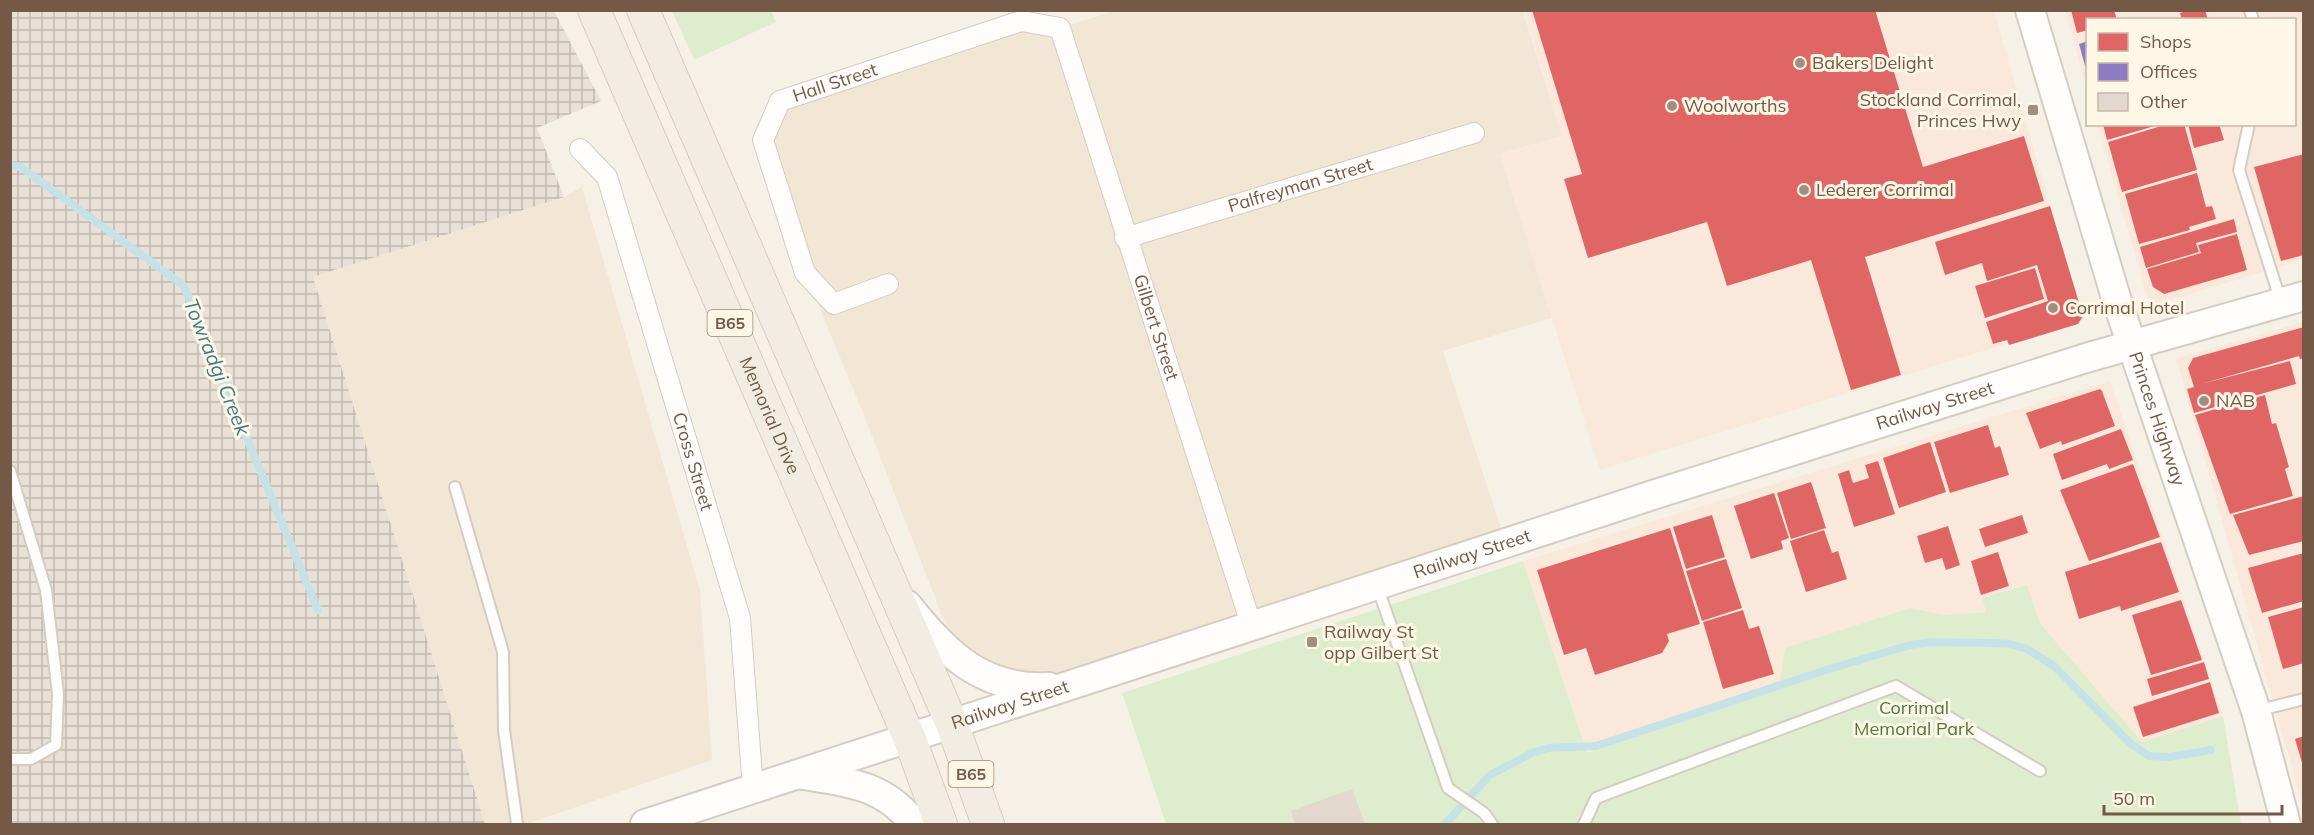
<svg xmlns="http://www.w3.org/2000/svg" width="2314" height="835" font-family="Mulish,sans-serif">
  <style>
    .residential { fill: #f2e7d5 }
    .commercial { fill: #fae9db }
    .industrial { fill: url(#industrial-grid) }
    .green { fill: #dfedcf }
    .shops { fill: #e06666 }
    .offices { fill: #8e7cc3 }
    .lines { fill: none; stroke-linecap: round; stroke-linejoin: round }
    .stream { stroke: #c7e2e7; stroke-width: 8 }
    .building { fill: #e2d8cd }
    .lane-casing { stroke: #d5ccc1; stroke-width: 14 }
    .street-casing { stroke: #d5ccc1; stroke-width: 22 }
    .secondary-casing { stroke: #d6cdc2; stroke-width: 32 }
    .primary-casing { stroke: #d5ccc3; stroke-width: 34 }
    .lane { stroke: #fefdfb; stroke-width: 10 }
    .street { stroke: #fefdfb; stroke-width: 20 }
    .secondary { stroke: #fefdfb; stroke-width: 28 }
    .primary { stroke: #f2ede3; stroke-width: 32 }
    .poi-dot { fill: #a28e7e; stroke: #fff7e6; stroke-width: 2 }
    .labels { text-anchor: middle; stroke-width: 6; stroke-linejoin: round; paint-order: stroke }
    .shield { fill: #fff7e6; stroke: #9e8876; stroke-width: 1.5 }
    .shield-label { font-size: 16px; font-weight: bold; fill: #745946 }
    .poi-label { font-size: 18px; fill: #745946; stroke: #fff7e6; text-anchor: start }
    .street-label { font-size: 18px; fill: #745946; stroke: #fff7e6 }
    .park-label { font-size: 18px; fill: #4c7a3e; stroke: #fff7e6 }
    .water-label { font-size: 20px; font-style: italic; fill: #3f7888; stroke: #fff7e6 }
  </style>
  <defs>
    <pattern id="industrial-grid" width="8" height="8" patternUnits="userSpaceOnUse" patternTransform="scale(1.5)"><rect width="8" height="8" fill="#e9e0d7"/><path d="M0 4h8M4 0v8" fill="none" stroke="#c1b9b0"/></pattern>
  </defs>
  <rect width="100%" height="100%" fill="#f6f1e6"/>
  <g class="residential">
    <polygon points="1117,10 1523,11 1562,136 1500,154 1552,318 1443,351 1506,544 1070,686 980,674 943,618 863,413 805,273 763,140 780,101 1021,21 1060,28"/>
    <polygon points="582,187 700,590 712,760 527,824 485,824 313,277 564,197"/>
  </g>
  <g class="commercial">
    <polygon points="1524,11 1994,11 2083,320 1600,470 1500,154 1562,136"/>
    <polygon points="2065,11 2303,11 2303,260 2150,306 2097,125 2294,124 2294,20 2088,20 2087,90"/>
    <polygon points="2303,322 2303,807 2176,358"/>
    <polygon points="2110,381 2223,716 2142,742 2040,623 2027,585 1982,599 1986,612 1943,615 1910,609 1780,681 1587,754 1523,561"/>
  </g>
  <polygon class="industrial" points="10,11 554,11 601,101 537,128 564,197 313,277 485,824 11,824"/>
  <g class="green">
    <polygon points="672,11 771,11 776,22 694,60"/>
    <polygon points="1523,561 1587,753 1780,681 1785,648 1910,608 1943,615 1986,612 1982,598 2027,585 2040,623 2142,742 2223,716 2241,824 1166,824 1122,693"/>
  </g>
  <g class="shops">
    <polygon points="1532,10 1875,10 1923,167 2024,136 2044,201 1865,257 1901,375 1851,390 1811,260 1727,286 1707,222 1588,258 1564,179 1582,174"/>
    <polygon points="2071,10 2114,10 2117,20 2088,20 2088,30 2077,33"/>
    <polygon points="2189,10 2205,10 2208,20 2182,20 2180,13"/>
    <polygon points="2103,124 2157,124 2158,125 2107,140"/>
    <polygon points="2168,124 2184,124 2197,170 2122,192 2108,142"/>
    <polygon points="2188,124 2219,124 2224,140 2194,148"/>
    <polygon points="2304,154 2304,255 2281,261 2254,167"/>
    <polygon points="2197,173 2206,207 2212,206 2216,219 2189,227 2190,230 2139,244 2125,194"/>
    <polygon points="2050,206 2083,316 2078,324 2009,345 2007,340 1993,344 1986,322 2048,301 2037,265 1987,281 1982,263 1945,275 1935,242"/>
    <polygon points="2234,219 2237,232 2196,243 2199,252 2146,268 2140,247"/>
    <polygon points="2237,234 2247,270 2164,294 2153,287 2147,269 2201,253 2198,245"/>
    <polygon points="2035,268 2044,299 1985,318 1975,286"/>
    <polygon points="2304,327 2304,358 2300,359 2299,356 2201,384 2290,361 2296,384 2194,413 2187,389 2194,387 2188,368 2193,358"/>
    <polygon points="2100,389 2102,391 2115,426 2062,445 2061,441 2040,449 2026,413"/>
    <polygon points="2265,395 2272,424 2276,423 2289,467 2285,469 2293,496 2230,514 2195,415"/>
    <polygon points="1988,425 1995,448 2000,446 2009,475 1950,493 1934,442"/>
    <polygon points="2121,429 2133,460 2109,469 2107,464 2062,480 2053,454"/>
    <polygon points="1930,442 1946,492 1899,508 1883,458"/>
    <polygon points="1878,461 1895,514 1854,527 1838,474 1849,470 1853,483 1869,478 1865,465"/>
    <polygon points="2133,464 2160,537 2089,561 2060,490"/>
    <polygon points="1811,482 1826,528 1791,539 1777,493"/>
    <polygon points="1774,493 1789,538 1781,541 1783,549 1751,559 1734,506"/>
    <polygon points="2304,496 2304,541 2249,555 2233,515"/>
    <polygon points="1712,515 1725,557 1686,569 1673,527"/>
    <polygon points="2022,515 2028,533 1985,547 1979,529"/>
    <polygon points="1948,526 1960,565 1946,570 1942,558 1925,563 1917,536"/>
    <polygon points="1670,528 1700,624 1667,634 1669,641 1662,653 1595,675 1586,648 1564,655 1537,570"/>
    <polygon points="1824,530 1832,553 1838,551 1847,579 1806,592 1790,541"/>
    <polygon points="2161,542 2179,592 2121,611 2120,606 2079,619 2065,572"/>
    <polygon points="1998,552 2009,586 1981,595 1971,561"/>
    <polygon points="2304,553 2304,601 2262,613 2248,568"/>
    <polygon points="1726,559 1742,608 1702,621 1686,571"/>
    <polygon points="2181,600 2202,660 2151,675 2132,615"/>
    <polygon points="2304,607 2304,663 2283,669 2268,617"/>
    <polygon points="1743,610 1749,629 1759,626 1774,674 1723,689 1703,622"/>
    <polygon points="2204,662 2209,679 2152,696 2147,679"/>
    <polygon points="2210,682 2219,713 2143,737 2133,707"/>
    <polygon points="2304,736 2304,766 2303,766 2295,739"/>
  </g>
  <polygon class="offices" points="2088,41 2088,73 2087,73 2079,44"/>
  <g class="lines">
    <g class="stream">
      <polyline points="10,165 21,167 184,286 318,610"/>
      <polyline points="1445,824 1490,775 1532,753 1548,748 1596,746 1826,670 1910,645 1931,642 1995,643 2010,644 2027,649 2054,666 2131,744 2149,756 2168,757 2211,750"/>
    </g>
  </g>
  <polygon class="building" points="1352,789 1365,824 1295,824 1291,811"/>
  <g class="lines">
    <defs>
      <g id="lane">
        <polyline points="2250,10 2253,20"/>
        <polyline points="2249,124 2239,170 2281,302"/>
        <polyline points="10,471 46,590 58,694 56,745 31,759 10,759"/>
        <polyline points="455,487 503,652 504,730 517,824"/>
        <polyline points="1377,586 1448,788 1484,813 1492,824"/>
        <polyline points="2256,711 2304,699"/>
        <polyline points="1584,824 1596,798 1896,686 2040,771"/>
      </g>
      <g id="street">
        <path id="s1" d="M580 149 607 177 740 618 753 789"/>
        <path id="s2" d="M1125 238 1474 133"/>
        <path id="s3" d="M888 284 834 304 805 273 763 140 780 101 1021 21 1060 28 1252 627"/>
      </g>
      <g id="secondary">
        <path id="s4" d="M2030 10 2117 301 2256 711 2286 824"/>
        <path d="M907 605C945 653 983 691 1049 687"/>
        <path d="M803 775C848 782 885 785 914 824"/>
        <path id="s5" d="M645 824 1659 493 2086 358 2304 296"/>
      </g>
      <g id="primary">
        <path id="s6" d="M594 10 909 737 941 824"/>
        <polyline points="643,10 952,724 988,824"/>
      </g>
    </defs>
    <use href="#lane" class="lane-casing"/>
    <use href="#street" class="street-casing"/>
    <use href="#secondary" class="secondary-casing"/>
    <use href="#primary" class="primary-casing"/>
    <use href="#lane" class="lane"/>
    <use href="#street" class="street"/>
    <use href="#secondary" class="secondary"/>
    <use href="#primary" class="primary"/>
  </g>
  <g class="poi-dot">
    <circle cx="1800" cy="63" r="6"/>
    <circle cx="1672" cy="106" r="6"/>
    <rect x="2027" y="104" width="12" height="12" rx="3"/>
    <circle cx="1804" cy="190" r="6"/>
    <circle cx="2053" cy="308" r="6"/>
    <circle cx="2204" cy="401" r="6"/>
    <rect x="1306" y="636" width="12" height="12" rx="3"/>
  </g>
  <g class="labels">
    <g class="shield">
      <rect x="707.5" y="310" width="45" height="26" rx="4.5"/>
      <rect x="948.5" y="761" width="45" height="26" rx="4.5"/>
    </g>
    <g class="shield-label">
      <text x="730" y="329">B65</text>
      <text x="971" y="780">B65</text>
    </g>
    <g class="poi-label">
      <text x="1812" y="69">Bakers Delight</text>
      <text x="2021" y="106" text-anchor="end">Stockland Corrimal,<tspan x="2021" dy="21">Princes Hwy</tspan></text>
      <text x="1684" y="112">Woolworths</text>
      <text x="1816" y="196">Lederer Corrimal</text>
      <text x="2065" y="314">Corrimal Hotel</text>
      <text x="2216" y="407">NAB</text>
      <text x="1324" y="638">Railway St<tspan x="1324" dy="21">opp Gilbert St</tspan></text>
    </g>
    <g class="street-label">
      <text dy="6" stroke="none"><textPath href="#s3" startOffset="340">Hall Street</textPath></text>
      <text dy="6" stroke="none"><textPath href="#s2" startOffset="183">Palfreyman Street</textPath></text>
      <text dy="6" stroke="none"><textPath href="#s3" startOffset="890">Gilbert Street</textPath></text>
      <text dy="6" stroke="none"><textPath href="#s5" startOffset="1356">Railway Street</textPath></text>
      <text dy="6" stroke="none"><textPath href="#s6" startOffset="442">Memorial Drive</textPath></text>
      <text dy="6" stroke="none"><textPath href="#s4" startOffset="428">Princes Highway</textPath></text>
      <text dy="6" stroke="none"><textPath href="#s1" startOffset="336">Cross Street</textPath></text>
      <text dy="6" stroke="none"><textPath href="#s5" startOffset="870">Railway Street</textPath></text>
      <text dy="6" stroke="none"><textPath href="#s5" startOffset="384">Railway Street</textPath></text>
    </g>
    <g class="park-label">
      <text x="1914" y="714">Corrimal<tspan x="1914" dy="21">Memorial Park</tspan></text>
    </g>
    <g class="water-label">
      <text transform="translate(217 367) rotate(68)" y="7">Towradgi Creek</text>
    </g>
  </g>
  <rect width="2314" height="835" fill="none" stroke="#745946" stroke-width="24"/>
  <rect x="2086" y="18" width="210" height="108" fill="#fff7e6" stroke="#c7b8a6" stroke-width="1.5"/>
  <rect x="2098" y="33" width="30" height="18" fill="#e06666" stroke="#c7b8a6" stroke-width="1.5"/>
  <text x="2140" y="48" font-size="18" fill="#745946">Shops</text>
  <rect x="2098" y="63" width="30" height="18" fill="#8e7cc3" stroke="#c7b8a6" stroke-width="1.5"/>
  <text x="2140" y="78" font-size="18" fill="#745946">Offices</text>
  <rect x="2098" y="93" width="30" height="18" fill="#e2d8cd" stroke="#c7b8a6" stroke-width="1.5"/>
  <text x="2140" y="108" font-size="18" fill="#745946">Other</text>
  <path d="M2104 805v9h178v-9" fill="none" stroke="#745946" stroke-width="3"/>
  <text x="2113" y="805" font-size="18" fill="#745946" stroke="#fff7e6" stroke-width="4.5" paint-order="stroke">50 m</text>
</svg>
